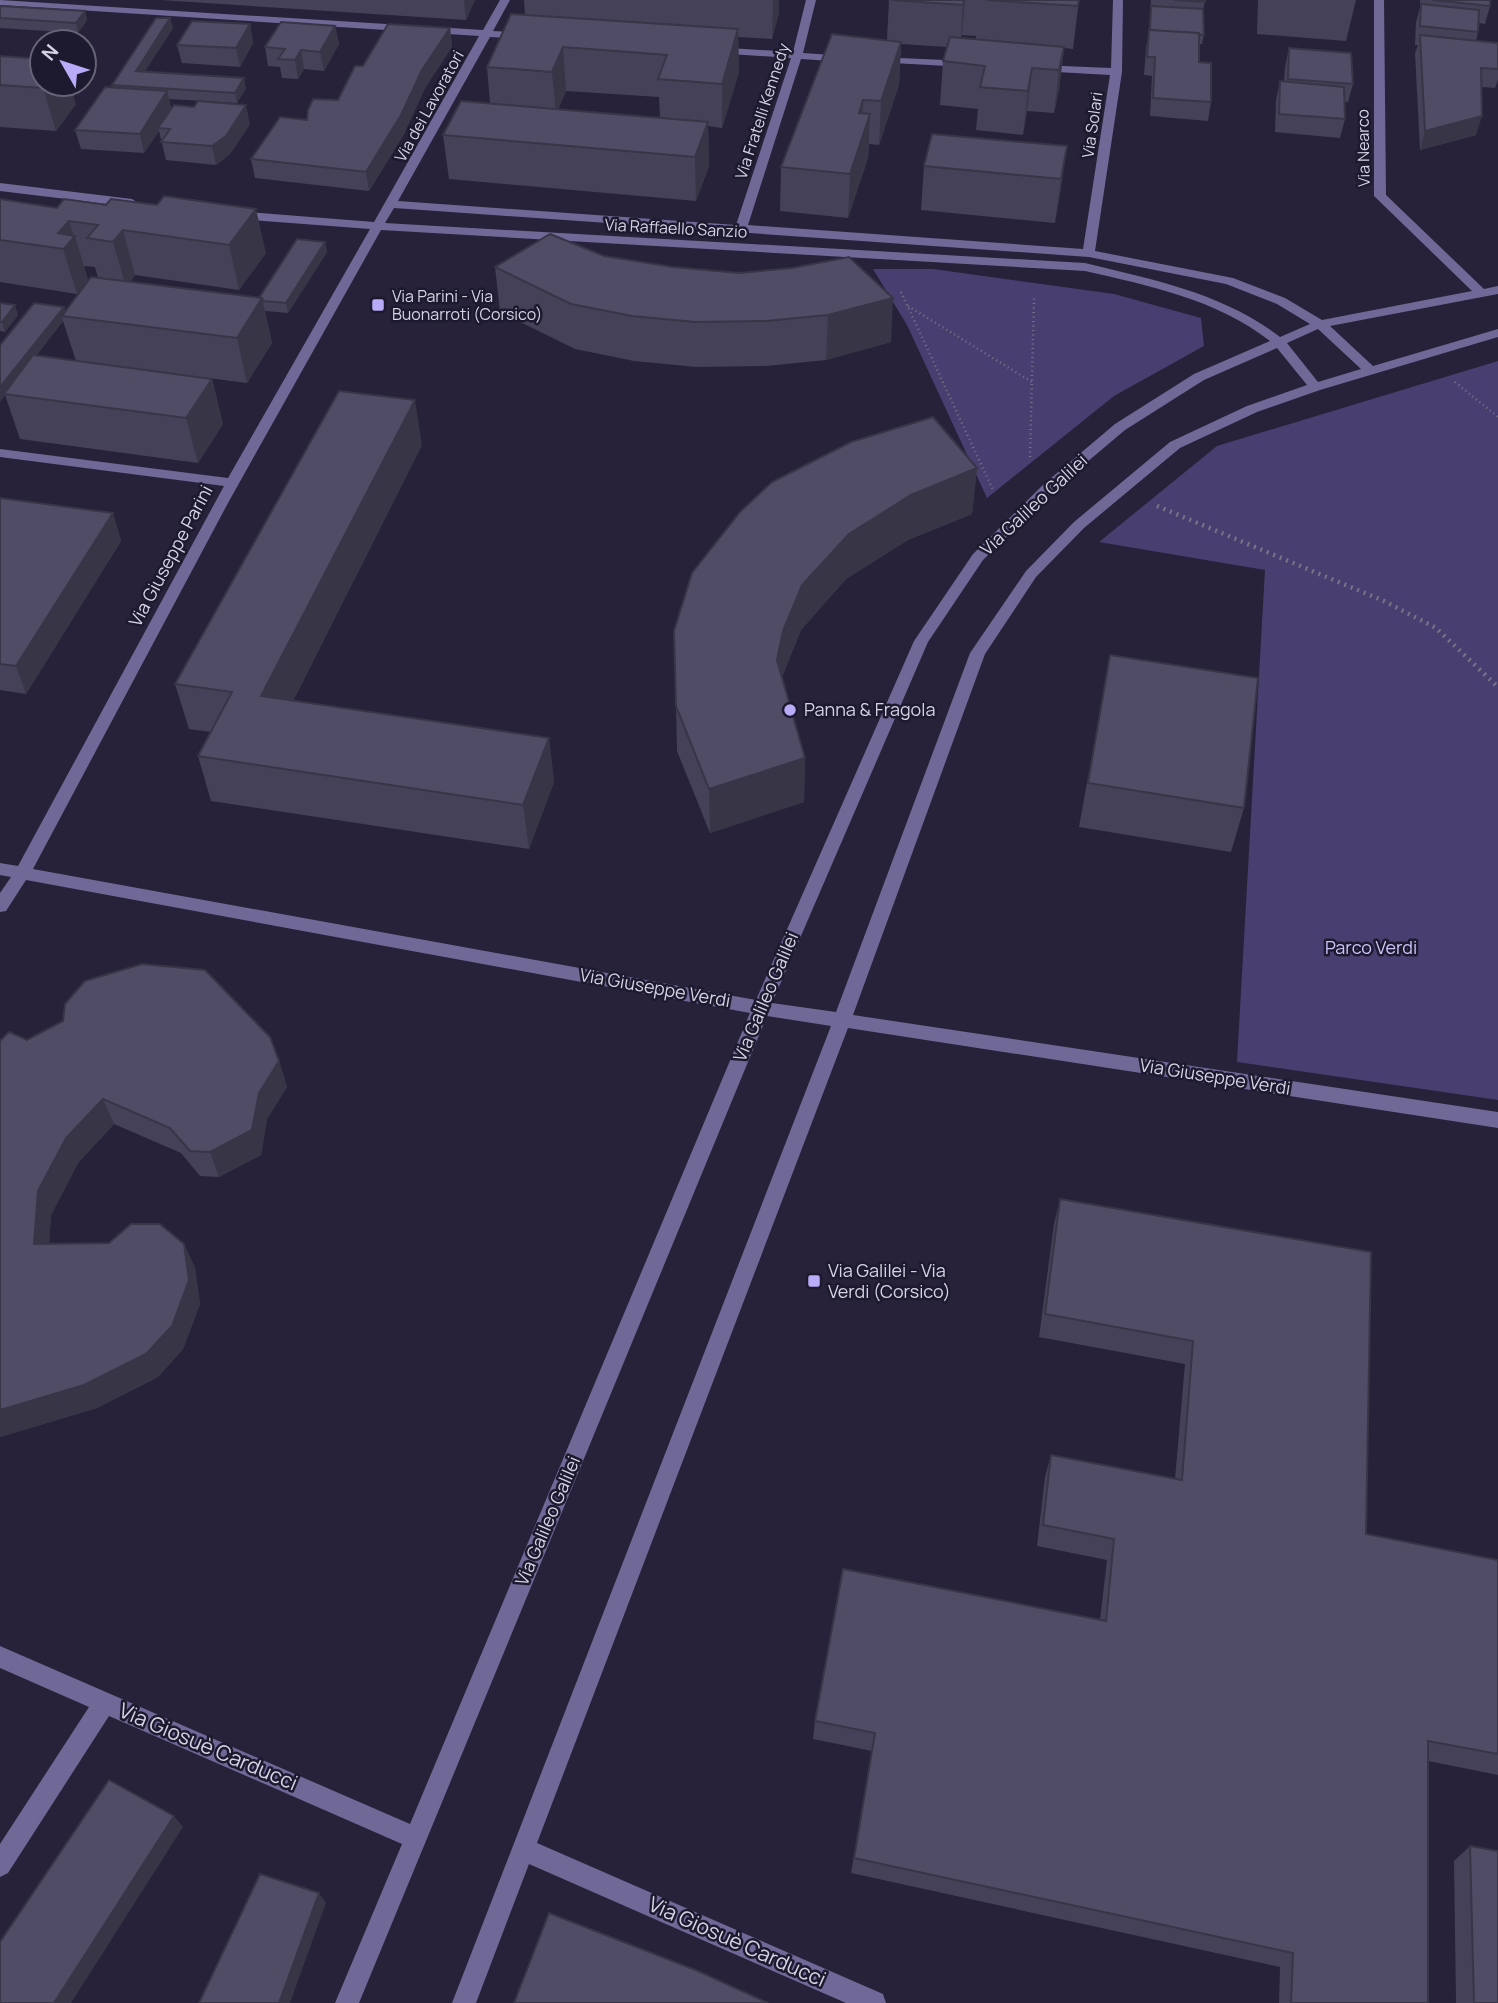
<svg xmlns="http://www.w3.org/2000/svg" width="1498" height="2003" font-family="Manrope,sans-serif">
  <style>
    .green { fill: #493e70 }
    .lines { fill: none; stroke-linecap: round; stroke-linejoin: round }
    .path-far1 { stroke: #777488; stroke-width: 2.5; stroke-dasharray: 1 3.5; stroke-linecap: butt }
    .path { stroke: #777488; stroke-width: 4.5; stroke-dasharray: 2 5; stroke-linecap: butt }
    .minor { fill: #706896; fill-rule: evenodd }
    .wall { fill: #454158; fill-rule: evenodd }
    .shaded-wall { fill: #383547 }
    .building { fill: #504c66; stroke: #383547; stroke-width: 2 }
    .poi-dot { fill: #b9abf7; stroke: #1d192f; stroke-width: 2.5 }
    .labels { text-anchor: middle; stroke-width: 5; stroke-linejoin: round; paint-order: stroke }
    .far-street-label { font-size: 16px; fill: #d5d3e3; stroke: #1d192f }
    .far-poi-label { font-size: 16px; fill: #d5d3e3; stroke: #1d192f; text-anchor: start }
    .street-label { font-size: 18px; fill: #d5d3e3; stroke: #1d192f }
    .poi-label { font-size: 18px; fill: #d5d3e3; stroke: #1d192f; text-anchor: start }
    .park-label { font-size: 18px; fill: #cdc4fb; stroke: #1d192f }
    .near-street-label { font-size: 21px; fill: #d5d3e3; stroke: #1d192f }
  </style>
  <rect width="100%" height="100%" fill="#272239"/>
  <g class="green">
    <polygon points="873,269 933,269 1114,294 1201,318 1204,346 1114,396 987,498 907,325"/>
    <polygon points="1498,361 1498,1100 1237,1062 1265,570 1099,542 1217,446"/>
  </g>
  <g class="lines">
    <g class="path-far1">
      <polyline points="901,292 993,490"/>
      <polyline points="908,306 1032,382"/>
      <polyline points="1455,382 1498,417"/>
      <polyline points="1030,457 1034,298"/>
    </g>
    <polyline class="path" points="1157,506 1384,601 1436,628 1498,687"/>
    <g class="minor">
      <path d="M0 0 483 30 500 0H510L493 31 526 33 531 36 526 39 490 37 398 201 736 225 791 58 714 53 709 50 714 47 793 52 806 0H816L803 53 847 56 852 59 847 62 801 59 748 225 1083 249 1110 75 1039 71 1033 68 1039 65 1111 68 1113 0H1123L1122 72 1095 251 1233 278 1285 298 1322 320 1472 291 1374 196V0H1384L1386 195 1484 289 1498 286V294L1330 326 1373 366 1498 329V337L1320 390 1257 412 1180 448 1084 528 1036 577 985 654 853 1015 1498 1112V1128L848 1028 537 1843 883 1994 886 2003H846L529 1864 476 2003H452L831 1026 767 1016 359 2003H335L402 1844 109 1716 8 1873 0 1877V1844L89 1707 0 1668V1646L410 1824 750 1013 26 880 6 911 0 912V893L11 877 0 875V863L18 866 224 486 0 457V449L228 478 370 229 236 219 230 215 236 211 374 222 479 36 0 5ZM394 208 1089 257 1226 284 1277 304 1310 324 1280 337C1223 293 1154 280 1085 263L385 223ZM381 230 1085 271C1150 286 1216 299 1270 341L1194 374 1115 424 1044 484 973 554 914 641 756 1000 33 869 228 503ZM1318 329 1361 369 1318 382 1287 343ZM1277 348 1307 385 1247 406 1170 442 1074 522 1026 571 970 653 836 1012 772 1003 928 642 983 560 1054 490 1125 430 1204 380Z"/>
      <polygon points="878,57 966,61 971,64 966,67 874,62 874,58"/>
      <polygon points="0,183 132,199 138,203 132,207 0,191"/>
    </g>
  </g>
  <g class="wall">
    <polygon points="160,0 475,0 466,20"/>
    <path d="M524 0H779V13L772 39 738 37 739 72 722 128 708 126 709 166 696 201 449 179 443 135 490 103 487 67 525 15ZM566 91 659 97 660 118 558 109Z"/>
    <path d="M889 0H1079L1073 49 1064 48 1059 90 1054 113 1027 111 1023 135 976 130 978 109 940 105 943 61 947 47 901 44 899 85 879 145 869 144 868 158 848 218 780 211 781 167 887 40ZM962 35 976 36V39L961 38Z"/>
    <polygon points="1151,0 1205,0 1203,11 1204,35 1202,44 1199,44 1199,62 1211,102 1208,121 1150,116 1152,76 1144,75 1146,48 1149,30"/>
    <polygon points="1258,0 1356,0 1346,41 1257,34"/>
    <polygon points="1420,0 1490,0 1490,6 1485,24 1479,23 1478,32 1476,41 1498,43 1498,80 1495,88 1482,87 1476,135 1420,150 1415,53 1418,45 1415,45 1416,22 1420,8"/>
    <polygon points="0,6 85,11 87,20 78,33 0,28"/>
    <polygon points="170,18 173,28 144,72 246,88 237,103 169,99 171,109 250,124 230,154 216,165 166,160 159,131 144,153 81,149 75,130 113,87 112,85"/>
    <polygon points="250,24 253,43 240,67 182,63 177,45"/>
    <polygon points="335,26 339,44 324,71 304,69 298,79 282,78 280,67 268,66 265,47"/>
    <polygon points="450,28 452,47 425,88 404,134 369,191 255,178 251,159 307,120 338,100 363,66"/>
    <polygon points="1289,48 1353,84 1348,102 1344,102 1345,119 1340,138 1275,132 1276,100 1280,81 1284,82 1285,67"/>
    <polygon points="0,56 76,104 56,131 0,127"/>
    <polygon points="1067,146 1055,223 921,210 924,166"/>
    <polygon points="0,199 57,208 266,253 239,290 135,275 130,282 259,298 325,242 327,252 288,313 265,311 272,343 247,383 76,361 63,321 36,356 212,379 223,424 198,463 20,439 5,395 0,402 0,345 64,307 65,311 98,278 95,267 84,266 88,280 77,294 0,282"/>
    <polygon points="604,256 673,267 739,273 891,342 826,360 766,366 696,367 634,361 575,349 500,312 495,267"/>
    <polygon points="0,303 18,315 5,332 0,331"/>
    <polygon points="422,445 293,701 549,738 554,782 529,849 211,801 198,756 211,732 189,729 175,684"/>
    <polygon points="977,468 972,514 908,540 846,579 801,630 782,677 805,758 804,802 710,833 677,751 676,706"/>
    <polygon points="0,498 113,513 121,541 26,694 0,690"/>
    <polygon points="1110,655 1244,808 1231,852 1079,827"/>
    <polygon points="27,1040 279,1061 287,1087 267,1119 261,1155 219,1177 200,1176 181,1153 114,1124 78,1163 51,1215 49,1244 184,1244 195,1268 200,1304 183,1349 158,1377 97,1408 0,1437"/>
    <polygon points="1060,1199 1371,1252 1366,1534 1498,1560 1498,1775 1428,1761 1428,2003 1279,2003 1280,1967 851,1873 872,1751 813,1739 815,1721 1100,1620 1107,1560 1037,1546 1045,1477 1051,1455 1175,1479 1185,1364 1039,1337 1054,1224"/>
    <polygon points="1470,1846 1498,2003 1456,2003 1454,1861"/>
  </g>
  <g class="shaded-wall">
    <polygon points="464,0 475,0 466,20"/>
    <polygon points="773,0 779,0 779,13 772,39"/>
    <polygon points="965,0 962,35 960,48 963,5"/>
    <polygon points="85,11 87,20 78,33 76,23"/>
    <polygon points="170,18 173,28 139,81 136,71"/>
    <polygon points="250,24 253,43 240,67 236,48"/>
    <polygon points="335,26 339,44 324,71 320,52"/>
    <polygon points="450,28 452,47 425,88 404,134 369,191 366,172 422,70"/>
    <polygon points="738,29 739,72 722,128 722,84"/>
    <polygon points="901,42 899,85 879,145 881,101"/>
    <polygon points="563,47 566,91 556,115 552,72"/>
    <polygon points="1064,47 1059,90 1054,113 1059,70"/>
    <polygon points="301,50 304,69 298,79 295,60"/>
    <polygon points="1032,68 1027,111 1023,135 1028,91"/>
    <polygon points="244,78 246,88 237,103 235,93"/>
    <polygon points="46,84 70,84 76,104 56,131 43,88"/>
    <polygon points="167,91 172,110 158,128 159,131 144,153 140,134"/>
    <polygon points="863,100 861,142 870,114 868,158 848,218 850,174 859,113"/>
    <polygon points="246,105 250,124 230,154 216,165 212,146"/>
    <polygon points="1482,116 1476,135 1420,150 1425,131"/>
    <polygon points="708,122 709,166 696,201 695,157"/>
    <polygon points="1067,146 1061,190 1055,223 1061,179"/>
    <polygon points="256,209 266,253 239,290 229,245"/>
    <polygon points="69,221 74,237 75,236 88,280 77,294 58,233"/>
    <polygon points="123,230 135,275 126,287 113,242"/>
    <polygon points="325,242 327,252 288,313 286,303"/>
    <polygon points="262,298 272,343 247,383 237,338"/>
    <polygon points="893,298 891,342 826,360 828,315"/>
    <polygon points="15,305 18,315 5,332 2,322"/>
    <polygon points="64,307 67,317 62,316 63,321 6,394 4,394 5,395 0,402 0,387"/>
    <polygon points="212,379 223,424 198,463 186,418"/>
    <polygon points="415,400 422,445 273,741 261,696"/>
    <polygon points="977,468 972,514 908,540 846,579 801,630 782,676 777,660 783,631 802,585 849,534 911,495"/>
    <polygon points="113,513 121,541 26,694 16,666"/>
    <polygon points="549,738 554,782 529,849 523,805"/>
    <polygon points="805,758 804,802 710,833 709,789"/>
    <polygon points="279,1061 287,1087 267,1119 261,1155 219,1177 210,1152 259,1093"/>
    <polygon points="103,1099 114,1124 78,1163 51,1215 47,1269 34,1244 38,1191 66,1138"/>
    <polygon points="184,1244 195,1268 200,1304 183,1349 158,1377 97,1408 0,1437 0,1410"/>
    <polygon points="174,1816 183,1827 71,2003 54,2003"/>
    <polygon points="319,1893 326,1903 290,2003 279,2003"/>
  </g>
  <g class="building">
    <polygon points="891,0 964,0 963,5"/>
    <polygon points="987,0 1079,0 1078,6"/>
    <polygon points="1174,0 1205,0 1205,2"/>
    <polygon points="1433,0 1490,0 1490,6"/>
    <polygon points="1421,4 1479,10 1478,32 1420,26"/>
    <polygon points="0,6 85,11 76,23 0,18"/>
    <polygon points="1151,6 1203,9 1204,35 1150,30"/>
    <polygon points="511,14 738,29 722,84 658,79 667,55 563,47 552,72 487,67"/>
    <polygon points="156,18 170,18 136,71 244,78 235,93 112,85"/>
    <polygon points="192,21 250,24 236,48 177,45"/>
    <polygon points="281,22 335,26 320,52 301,50 295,60 278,59 285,49 265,47"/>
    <polygon points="388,24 450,28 422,70 401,115 366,172 251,159 280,117 307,120 308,110 313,99 338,100 355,66 363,66"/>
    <polygon points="1149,30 1199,33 1199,62 1211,63 1211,102 1153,98 1155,57 1147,57"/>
    <polygon points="832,34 901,42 881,101 863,100 859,113 870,114 850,174 781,167"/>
    <polygon points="1420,35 1498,43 1498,69 1481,68 1482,116 1425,131"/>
    <polygon points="950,37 1064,47 1059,70 1032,68 1028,91 980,87 985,66 943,61"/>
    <polygon points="1289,48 1351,53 1353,84 1288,79"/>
    <polygon points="0,56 42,59 42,84 46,84 43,88 0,85"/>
    <polygon points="1280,81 1344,87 1345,119 1279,114"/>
    <polygon points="105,87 167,91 140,134 75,130"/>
    <polygon points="198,101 246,105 226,136 212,146 161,142 170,129 158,128 174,105 194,107"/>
    <polygon points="461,101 708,122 695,157 443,135"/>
    <polygon points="932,134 1067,146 1061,179 924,166"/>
    <polygon points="164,196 256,209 229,245 123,230 113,242 87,238 98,225 69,221 58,233 75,236 64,249 0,240 0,199 57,208 64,199 106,205 111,199 157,205"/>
    <polygon points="550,234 604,256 673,267 739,273 792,268 849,257 893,298 828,315 766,321 695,322 632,316 571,304 495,267"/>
    <polygon points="297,239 325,242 286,303 263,301 262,298 259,298"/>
    <polygon points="91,277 262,298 237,338 62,316"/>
    <polygon points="0,303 15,305 2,322 0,322"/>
    <polygon points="34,303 64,307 0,387 0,345"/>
    <polygon points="33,355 212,379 186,418 4,394"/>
    <polygon points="339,391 415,400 261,696 549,738 523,805 198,756 232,692 175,684"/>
    <polygon points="933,417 977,468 911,495 849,534 802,585 783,631 777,660 805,758 709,789 676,706 674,631 692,573 740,512 772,482 851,442"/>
    <polygon points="0,498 113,513 16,666 0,664"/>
    <polygon points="1110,655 1258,678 1244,808 1088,783"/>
    <polygon points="142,964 205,970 270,1037 279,1061 259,1093 252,1130 210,1152 190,1151 170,1128 103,1099 66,1138 38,1191 34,1244 109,1243 131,1224 160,1224 184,1244 189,1280 172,1326 146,1354 84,1385 0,1410 0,1041 9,1032 27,1040 63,1021 65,1004 85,981"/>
    <polygon points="1060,1199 1371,1252 1366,1534 1498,1560 1498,1754 1428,1741 1428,2003 1291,2003 1293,1953 854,1858 875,1733 815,1721 843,1569 1106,1621 1114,1539 1043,1525 1051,1455 1182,1480 1193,1341 1045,1314"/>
    <polygon points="109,1780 174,1816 54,2003 0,2003 0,1942"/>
    <polygon points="1470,1846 1498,1851 1498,2003 1474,2003"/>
    <polygon points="260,1874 319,1893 279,2003 199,2003"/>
    <polygon points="549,1913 698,1971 768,2003 514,2003"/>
  </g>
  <g class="poi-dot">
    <rect x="371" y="298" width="14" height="14" rx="3.5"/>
    <circle cx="790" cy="710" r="7"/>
    <rect x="807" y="1274" width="14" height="14" rx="3.5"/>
  </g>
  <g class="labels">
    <g class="far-street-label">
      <text transform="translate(429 106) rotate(-61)" y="6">Via dei Lavoratori</text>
      <text transform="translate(762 111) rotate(-72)" y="6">Via Fratelli Kennedy</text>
      <text transform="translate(1092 125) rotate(-82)" y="6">Via Solari</text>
      <text transform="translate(1363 148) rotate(-91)" y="6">Via Nearco</text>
      <text transform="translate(676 228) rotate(3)" y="6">Via Raffaello Sanzio</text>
    </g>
    <g class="far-poi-label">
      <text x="392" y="302">Via Parini - Via<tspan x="392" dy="18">Buonarroti (Corsico)</tspan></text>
    </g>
    <g class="street-label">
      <text transform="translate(1034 505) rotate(-43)" y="6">Via Galileo Galilei</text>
      <text transform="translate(171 556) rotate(-62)" y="6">Via Giuseppe Parini</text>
      <text transform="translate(655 988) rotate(10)" y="6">Via Giuseppe Verdi</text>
      <text transform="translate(766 997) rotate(-67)" y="6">Via Galileo Galilei</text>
      <text transform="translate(1215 1077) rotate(9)" y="6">Via Giuseppe Verdi</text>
      <text transform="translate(548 1521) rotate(-67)" y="6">Via Galileo Galilei</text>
    </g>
    <g class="poi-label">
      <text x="804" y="716">Panna &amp; Fragola</text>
      <text x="828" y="1277">Via Galilei - Via<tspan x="828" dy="21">Verdi (Corsico)</tspan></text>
    </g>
    <g class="park-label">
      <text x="1371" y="954">Parco Verdi</text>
    </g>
    <g class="near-street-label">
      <text transform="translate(208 1747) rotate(23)" y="7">Via Giosuè Carducci</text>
      <text transform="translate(737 1942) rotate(24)" y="7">Via Giosuè Carducci</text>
    </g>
  </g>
  <g transform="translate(63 63) rotate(309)"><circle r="33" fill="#1d192f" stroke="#676377" stroke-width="2"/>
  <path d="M0-5L12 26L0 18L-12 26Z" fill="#b9abf7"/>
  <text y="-10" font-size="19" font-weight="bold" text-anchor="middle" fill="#d5d3e3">N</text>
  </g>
</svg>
